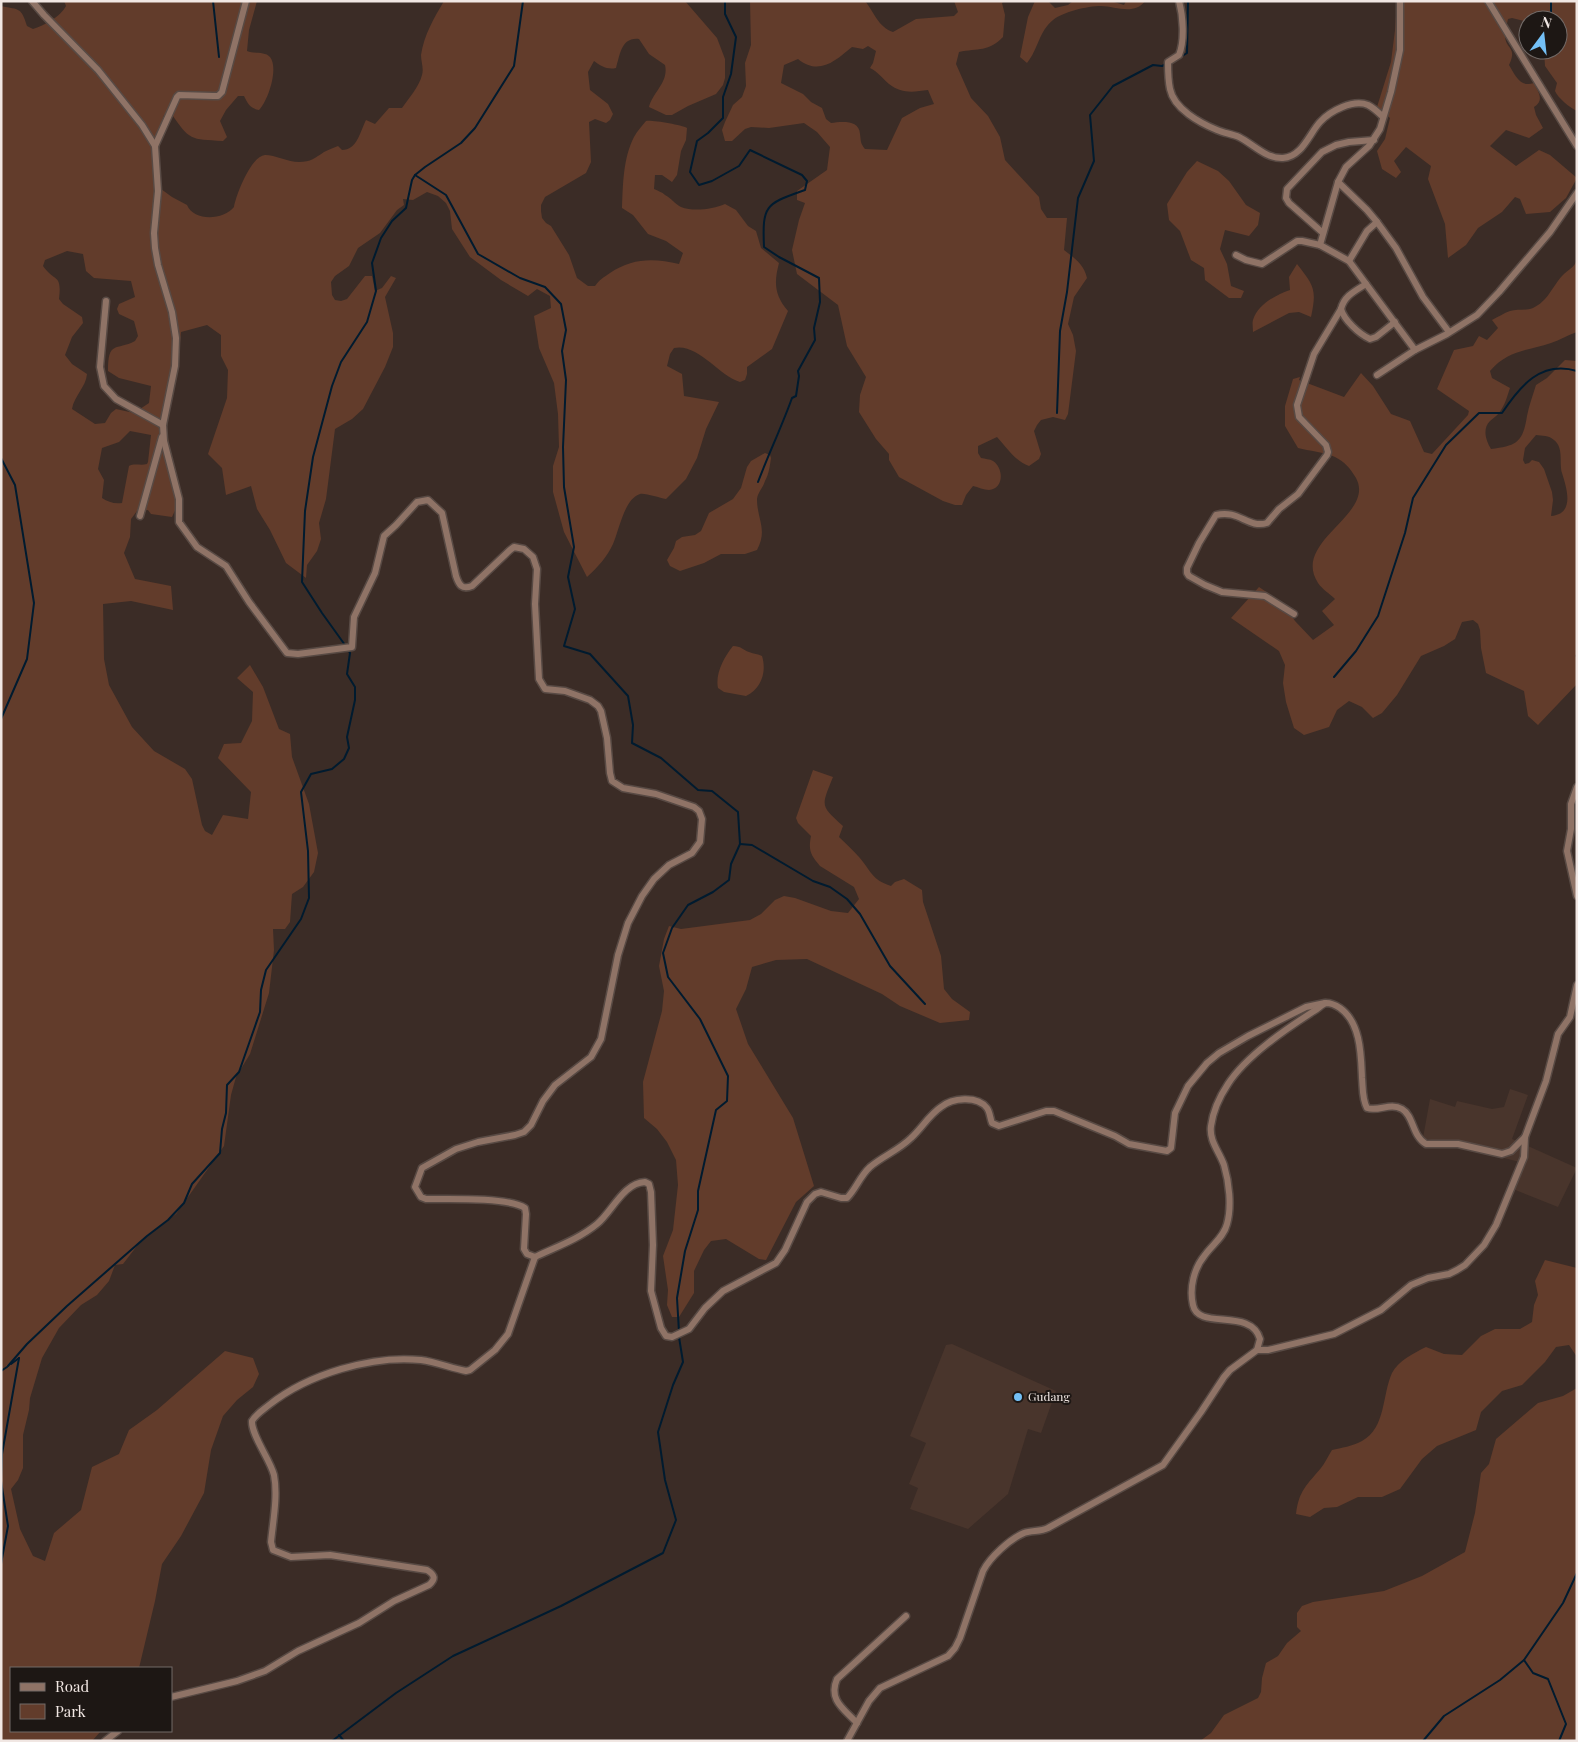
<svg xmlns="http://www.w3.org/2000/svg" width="1578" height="1742" font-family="'Playfair Display',serif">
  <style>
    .built { fill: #49352c }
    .green { fill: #623c2b; fill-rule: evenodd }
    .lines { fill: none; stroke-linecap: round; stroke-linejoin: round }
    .stream { stroke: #001b2f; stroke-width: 2 }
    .minor-casing { stroke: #584a44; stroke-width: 9 }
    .minor { stroke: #8f7366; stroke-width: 6 }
    .poi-dot { fill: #74c0f6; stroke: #1d1714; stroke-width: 2 }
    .labels { text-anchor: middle; stroke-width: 4; stroke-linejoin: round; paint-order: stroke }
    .poi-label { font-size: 12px; fill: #f1e7e3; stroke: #1d1714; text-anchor: start }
  </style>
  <rect width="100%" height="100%" fill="#3b2c26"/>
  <g class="built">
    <polygon points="1510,1089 1528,1095 1512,1139 1577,1168 1558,1207 1513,1189 1524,1163 1423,1138 1430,1099 1455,1107 1457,1101 1492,1109 1504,1107"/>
    <polygon points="952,1344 1056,1391 1041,1433 1028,1429 1008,1494 968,1529 910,1509 918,1488 909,1484 926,1443 910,1436 946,1345"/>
  </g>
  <g class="green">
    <path d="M64 1H257L249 30 247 51C254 54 265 51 270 57 279 68 268 101 259 110 250 108 248 104 244 96H238L226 110 220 121 227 137 223 141C190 139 190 141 171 113L164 115 156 138 160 165 161 189 172 197 187 205C194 222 224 220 234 207 236 195 251 156 265 155 275 155 288 162 299 162 311 162 315 158 324 152 328 150 333 148 338 146L342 150C357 150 360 132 366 120L375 124 389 108H402C409 98 419 87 422 75 424 68 421 62 421 55 424 35 434 18 444 1H685L717 38 725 59V78L723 85 716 94 688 106 672 115H666L649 107C653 92 669 82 665 65L649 54 639 39C621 37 620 55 616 68 607 70 601 66 594 61L588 72 590 90 608 104 613 114 610 120 606 123 595 119 589 122 591 162 586 173 545 197 541 205V211L542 218 546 223 551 226 569 255 577 278 588 286H595C599 280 604 277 610 273 632 258 654 258 679 264L683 253 666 241 648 234 633 215 622 208C623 185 623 158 634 137 637 131 642 126 646 121 653 120 681 125 687 128L686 140 681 151 677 175 672 182 662 175H655L654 189C658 191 662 192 665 195 671 198 675 204 681 207 694 212 713 209 725 204L736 210 748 226 756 231 761 248 779 263C774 282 774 295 788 311L772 349 747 367V374L745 380 740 382C718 375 698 343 674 348L670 354 667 366 682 374 684 396 719 402 706 429 697 458 686 479 666 499C659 498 646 493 640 494 624 499 619 531 613 544 607 557 598 567 587 577L564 532 553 492V466L559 447 558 414 554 383 539 348 534 316 551 308 550 296 537 289 528 296 501 280 470 257 452 229 450 211 446 203 438 196 427 192 413 200 403 199 404 205 397 210 380 233 358 248 349 266 335 276 331 282 332 295 335 300 341 301 347 299 365 276H372L375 291 382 288 391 276 396 278 385 297 393 333V347L385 367 363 409 352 419 335 429 326 499 319 523 321 539 317 551 307 565 306 578 286 563 270 530 257 509 251 486 226 495 222 468 208 454 227 398 228 370 221 356V335L207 325 181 332 178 366 166 425 170 450 182 495 172 517 151 514 148 510 137 511 131 519 130 537 124 553 135 579 171 586 173 610 131 601 103 604 104 659 109 685 132 727 154 751 185 769 192 779 202 825 205 831 212 835 223 815 248 819 251 792 218 758 224 744 241 743 252 721 253 692 237 678 250 665 263 687 279 729 290 734 292 757 309 804 318 853 314 872 303 887 292 894 290 922 285 929H273L274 950 269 993 250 1054 236 1077 231 1095 224 1146 176 1214 140 1242 123 1264 115 1265 109 1281 97 1295 81 1305 59 1328 42 1358 30 1398 29 1410 23 1435V1468L18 1480 11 1489 20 1529 33 1556 45 1561 54 1533 81 1510 92 1467 119 1454 129 1430 157 1410 225 1351 253 1358 259 1374 253 1387 237 1400 223 1416 211 1450 204 1493 181 1536 162 1564 155 1601 139 1668H11V1731H101L92 1741H1V6C20 10 21 7 27 26L33 29C44 26 61 16 66 6ZM67 251 83 254 86 271 94 278 131 281 135 297 119 304 117 309 119 314 134 321 138 336 135 341C116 351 108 340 108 371L119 378 151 386 149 403 134 413 116 409 111 413 105 423 95 424 72 409C74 396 86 387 87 374L72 364 65 355 72 337 83 323 82 317 63 304 59 299C62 273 55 283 43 266L45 260ZM130 431 151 435 148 462 147 464C141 466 134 463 129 466L122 503C114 504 108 502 102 498L104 480 98 469 102 448 119 442Z"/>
    <path d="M750 1H865C874 12 878 27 893 32L916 19 954 16 958 12 954 1H1004L1002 3 1005 15 1003 37C989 52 978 48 959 52L956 64 971 98 988 116 1000 137 1005 160 1039 197 1041 209 1047 218H1067L1064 250C1074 258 1084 264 1087 278L1074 297 1068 324 1073 335 1076 351 1068 414 1065 420 1053 417 1041 420 1037 425 1034 431 1041 454 1039 459 1029 466C1016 462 1006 447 997 437L978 446V453L981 458C985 459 990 459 993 461 1004 468 1004 489 989 490 984 490 978 487 973 486L966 495 962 505H955L943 501 899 477 889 460V454L876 439 859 412 860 395 866 377 847 346 838 305 797 274 792 250 799 220 805 203 797 200V191L827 170 830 147 817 132 804 123 769 128 751 127 745 129 732 141H725L722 130 725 122 733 105 742 97 746 86 745 63 751 45ZM868 46 876 51 873 63 870 68C878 72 882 78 889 84 902 94 913 92 928 90L934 104 920 108 902 118 887 150 865 149C860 143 861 141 860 134 859 119 841 122 831 123L826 119 822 108 811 102 803 94 781 83 784 65 798 59C819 76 835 61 852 47L863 49Z"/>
    <path d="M1035 1H1048L1055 8 1068 5 1073 1H1111L1124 5 1126 1H1145C1134 16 1115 6 1101 6 1087 6 1063 12 1053 20 1039 31 1038 50 1027 63L1020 57 1028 17Z"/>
    <path d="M1397 1H1577V111C1570 108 1558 98 1555 91L1557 83 1545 66 1544 50H1558V20L1543 16 1528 20V22L1512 18 1508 19C1507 24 1505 30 1505 35 1505 50 1518 46 1509 65 1515 75 1520 88 1534 83 1538 92 1545 100 1534 107L1536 115 1543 128 1529 138 1506 130 1490 146 1516 166 1539 150 1550 155 1577 178 1566 198 1550 212 1526 214 1520 199 1515 197 1502 212 1478 228 1466 245 1448 258 1445 224 1428 179 1431 166 1406 147 1394 161 1401 172 1396 178 1382 169 1377 151 1385 139 1390 118 1377 107 1391 62 1395 30Z"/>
    <polygon points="1197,161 1218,171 1229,181 1246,205 1260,213 1258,225 1249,236 1225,230 1220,249 1227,264 1231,286 1244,291 1241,298 1229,298 1205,280 1204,268 1191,260 1180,231 1169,220 1167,204 1187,172"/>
    <path d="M1577 259V332C1568 335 1560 340 1551 343 1527 351 1508 350 1490 371L1492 378 1510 388C1507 397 1505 405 1499 413 1497 416 1493 418 1490 421 1482 429 1486 441 1491 449 1517 446 1523 442 1527 416 1529 405 1533 395 1536 385L1547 378 1565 360 1577 361V653L1575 656 1577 658V684L1538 725 1528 716 1524 691 1486 673 1481 648 1480 630 1478 624 1473 620 1462 622 1455 639 1444 646 1421 656 1397 695 1382 713 1373 718 1362 707 1349 701 1337 710 1329 727 1304 735 1294 728 1286 702 1283 683 1285 665 1279 651 1231 618 1259 587 1283 603 1295 621 1313 640 1334 625 1322 611 1335 599C1330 594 1322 589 1318 583 1291 541 1376 515 1356 478 1350 468 1345 462 1335 457 1324 452 1309 451 1298 448L1285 426V406L1293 379 1300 377 1299 380 1344 397 1361 373 1373 386 1391 414 1410 421 1424 452 1432 454 1468 415 1469 411 1437 389 1454 350 1473 346 1479 336 1487 340 1498 328 1492 320C1498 317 1504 313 1510 311 1517 309 1526 311 1533 308 1548 301 1552 287 1562 276 1568 269 1575 268 1577 259ZM1536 435C1542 436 1549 435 1554 440 1564 448 1559 462 1562 473 1567 489 1575 514 1551 516L1553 500 1552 492 1544 469 1539 462 1532 460 1529 463 1525 464 1523 460 1525 448Z"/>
    <path d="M1297 264C1314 286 1317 289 1311 317L1299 312 1289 313 1253 332C1253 328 1252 323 1253 320 1258 304 1276 295 1290 290L1289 277Z"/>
    <path d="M765 453 770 455 771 458C770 465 769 474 765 481 763 488 758 492 757 499 757 519 768 530 757 550L745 554H721L704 563 680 571 670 566 667 560 674 548 676 541 682 537 695 535 701 531 709 513 733 499 741 488 747 467 751 461Z"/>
    <path d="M733 646C741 646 743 650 749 652 754 654 758 654 762 656 767 672 761 689 746 696L724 692 718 688C715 674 724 657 733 646Z"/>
    <path d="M813 770 833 777C821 807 820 805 843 826L839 837C846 844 853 850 859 857 871 871 872 880 891 886L895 882 904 879 922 890 923 902 941 956 944 989 952 999 970 1012 969 1020 940 1023 900 1006 882 994 807 959 776 960 752 967 746 989 736 1009 748 1044 793 1118 814 1186 796 1202 766 1260 759 1259 726 1239 711 1241 704 1250 694 1271V1293L679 1317H672L667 1305 668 1290 663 1256 673 1230 678 1185 676 1160 667 1142 657 1129 644 1118 643 1082 662 1011 664 991 659 966 664 939 669 926 681 929 750 920 761 914 775 900 784 896 795 898 831 911 848 913 859 899 854 887 820 866C811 855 808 851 811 836L798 823 796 818Z"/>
    <path d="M1545 1260 1577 1268V1357L1569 1345 1556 1347 1545 1362 1522 1385 1502 1391 1481 1412 1476 1430 1437 1446 1422 1459 1400 1489 1382 1497H1358L1337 1507 1324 1508 1310 1517 1296 1514C1299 1490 1307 1485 1321 1468 1325 1463 1328 1456 1332 1450 1341 1448 1353 1446 1362 1441 1386 1428 1382 1395 1392 1373 1398 1361 1414 1353 1426 1347L1444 1354 1462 1355 1481 1336 1495 1329H1520L1532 1322 1534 1305 1538 1295 1535 1281Z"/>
    <polygon points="1577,1388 1577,1741 1200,1741 1211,1733 1224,1715 1258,1698 1261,1692 1262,1678 1266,1663 1278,1656 1287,1643 1301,1631 1297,1627 1297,1613 1302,1606 1313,1602 1384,1591 1422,1576 1465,1552 1475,1513 1481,1473 1489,1464 1496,1439 1538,1403 1563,1396"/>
  </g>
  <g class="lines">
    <g class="stream">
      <polyline points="213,1 219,57"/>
      <polyline points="523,1 514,66 475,128 461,143 425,167 415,175 446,195 478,254 520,278 545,287 561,304 566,330 562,351 566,380 563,447 564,487 574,547 568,577 575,609 564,646 590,654 628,696 633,725 632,743 661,758 698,790 712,791 738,812 740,844 731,864 729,880 713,892 688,905 672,928 663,953 668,977 700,1019 728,1076 727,1101 716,1110 698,1191 698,1210 685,1251 677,1298 679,1332"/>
      <path d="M725 1V14L736 37 731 74 723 97V118L708 133 697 141 690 172 699 185 712 181 739 166 750 150 802 175 807 181 805 190C766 204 762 204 764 247L779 257 819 278 820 302 814 328 815 340 798 371 799 376 796 396 792 398C782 426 769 453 758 482"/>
      <polyline points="1551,20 1551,1"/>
      <polyline points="1548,55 1549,50"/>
      <polyline points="1179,58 1187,53 1188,1"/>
      <polyline points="1057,413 1060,331 1067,292 1078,198 1094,161 1090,115 1113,86 1153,65 1162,66 1166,64"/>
      <polyline points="1,458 15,485 34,603 27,659 1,719"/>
      <polyline points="345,645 322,613 302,582 305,511 313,457 332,386 341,362 367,322 376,291 372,263 381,238 392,221 406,208 412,180 415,175"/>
      <path d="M1334 677 1356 651 1378 616 1405 533 1413 498 1446 445 1479 413H1502C1520 386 1541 360 1577 371"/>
      <polyline points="740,844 752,845 813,881 830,887 847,899 860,914 890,966 925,1004"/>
      <polyline points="11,1364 19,1358"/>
      <polyline points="8,1366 27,1344 67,1306 147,1236 168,1220 184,1203 192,1184 220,1153 222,1129 226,1113 227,1085 239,1072 260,1012 261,990 266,970 301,919 309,898 308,851 301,792 311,774 332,769 344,759 349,748 347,737 355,700 355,687 347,674 350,653 348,649"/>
      <polyline points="1,1371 7,1367"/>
      <polyline points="1,1479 2,1454 19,1358"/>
      <polyline points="1,1481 8,1526 1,1564"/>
      <polyline points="1524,1660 1533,1673 1548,1679 1566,1724 1559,1741"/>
      <polyline points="339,1735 344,1741"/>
      <polyline points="332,1741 396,1693 453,1656 561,1606 663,1553 676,1520 665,1480 658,1432 673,1385 683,1362 679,1337"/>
      <polyline points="1423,1741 1444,1716 1500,1680 1524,1660 1563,1603 1577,1573"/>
    </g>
    <defs>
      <g id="minor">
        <path d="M32 1 44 15 98 70 142 125 155 146 158 191 154 233 155 248 158 265 172 312 176 338 175 366 163 425 164 441 179 499V522L197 547 226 566 249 602 287 653 298 654 352 647 354 617 375 573 384 536 396 525 417 502 428 500 442 513 456 576C459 585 462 590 472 586L510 550 514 547 524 549 533 557 537 569 535 604 539 679 545 689 565 691 590 700 598 706 601 711 607 738 610 773 612 781 623 788 656 794 694 807 699 811 702 819 700 842 692 853 669 865 654 879 642 896 628 923 618 955 601 1039 591 1057 555 1085 543 1101 531 1125 524 1132 515 1135 478 1142 456 1149 422 1168 415 1187 421 1197 426 1199C448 1199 508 1197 525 1208L526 1214 524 1249 527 1254 535 1257C556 1247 579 1239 597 1224 612 1212 623 1183 645 1182L649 1184 651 1192 653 1245 651 1291 661 1328 666 1336 672 1337 689 1329 705 1308 723 1291 776 1263 785 1250 807 1202 815 1194 821 1192 841 1198H847C856 1189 860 1176 870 1167 883 1156 899 1150 911 1138 922 1128 929 1115 941 1107 952 1098 977 1095 987 1108 990 1112 990 1118 992 1123L999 1126 1046 1111H1054L1115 1136 1129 1144 1167 1151 1171 1148 1175 1113 1188 1086 1207 1063 1219 1053 1248 1036 1306 1007 1325 1003"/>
        <path d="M1179 1C1183 16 1185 40 1179 55L1168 62C1168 70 1168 80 1170 89 1174 109 1200 123 1217 130 1224 133 1232 134 1239 137 1253 144 1266 159 1283 158 1302 157 1309 134 1320 122 1330 111 1353 99 1368 105 1374 108 1379 113 1383 117"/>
        <polyline points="1488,1 1577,146"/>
        <polyline points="155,146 177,97 179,95 213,96 218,96 222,92 246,1"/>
        <polyline points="1338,182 1320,245 1349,261 1415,350 1447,334 1477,315 1499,292 1550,232 1577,193"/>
        <polyline points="1377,222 1396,248 1423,297 1449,332"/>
        <polyline points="1323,233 1289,203 1286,198 1287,189 1322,152 1336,145 1349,142 1374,140"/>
        <polyline points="1236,255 1246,260 1262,264 1297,241 1302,241 1320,245"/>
        <polyline points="1349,261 1367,231 1377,222 1367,210 1338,182 1346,167 1369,146 1380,129 1391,92 1400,50 1400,1"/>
        <polyline points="106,301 100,367 104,386 116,399 163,425"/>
        <path d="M1341 309C1344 320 1359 334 1370 339L1376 337 1395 322"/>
        <polyline points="1377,375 1415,350"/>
        <polyline points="140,516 162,437"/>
        <path d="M1294 614 1265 596 1222 592 1205 585 1189 576 1187 573V568L1199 543 1216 515C1239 509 1248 529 1267 523L1279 509 1298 494 1327 455 1328 452 1326 445 1299 417 1297 405 1314 354 1341 309C1344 296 1355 291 1366 284"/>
        <polyline points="1577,787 1571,804 1571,829 1567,851 1577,896"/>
        <polyline points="1257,1350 1268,1350 1334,1334 1381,1310 1411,1285 1428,1278 1449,1274 1457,1270 1465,1265 1484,1245 1496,1225 1524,1157 1525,1137 1546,1081 1558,1034 1570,1017 1577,985"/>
        <path d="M171 1697 237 1681 265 1671 298 1651 359 1623 394 1601 429 1585C436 1579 435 1575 427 1570L330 1555 291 1557 273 1550 271 1542C273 1521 278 1496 274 1475 270 1459 251 1435 252 1421 256 1414 263 1410 269 1405 308 1374 372 1355 421 1360 436 1362 451 1368 466 1371L470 1370 495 1350 508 1334 535 1257"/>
        <path d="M857 1723C844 1709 828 1700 837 1679L906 1616"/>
        <polyline points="105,1741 118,1731"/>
        <path d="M847 1741 869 1701 880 1688 948 1656 955 1648 960 1638 983 1571C990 1557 1010 1539 1024 1533 1032 1530 1040 1532 1048 1528L1163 1465 1201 1412 1224 1377 1230 1370 1257 1350 1260 1339C1251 1307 1198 1331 1193 1305 1189 1288 1194 1268 1205 1255 1212 1245 1224 1237 1227 1224 1232 1206 1229 1182 1224 1165 1219 1151 1209 1141 1211 1126 1213 1111 1220 1096 1228 1084 1246 1056 1286 1029 1314 1011 1318 1009 1322 1004 1326 1003 1331 1003 1337 1006 1340 1008 1361 1023 1361 1055 1362 1078 1363 1088 1362 1099 1367 1108 1379 1112 1390 1102 1402 1109 1414 1116 1412 1136 1426 1144H1458L1502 1154 1511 1151 1525 1137"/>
      </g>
    </defs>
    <use href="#minor" class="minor-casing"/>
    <use href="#minor" class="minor"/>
  </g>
  <circle class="poi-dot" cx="1018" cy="1397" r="5"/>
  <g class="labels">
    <g class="poi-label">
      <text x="1028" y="1401">Gudang</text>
    </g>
  </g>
  <rect width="1578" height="1742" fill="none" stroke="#f1e7e3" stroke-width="5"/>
  <rect x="10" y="1667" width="162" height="65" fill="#1d1714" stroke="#726a67"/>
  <rect x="20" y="1683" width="25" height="8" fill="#8f7366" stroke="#726a67"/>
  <text x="55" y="1692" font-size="15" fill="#f1e7e3">Road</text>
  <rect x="20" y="1704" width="25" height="15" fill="#623c2b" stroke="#726a67"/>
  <text x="55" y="1717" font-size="15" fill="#f1e7e3">Park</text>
  <g transform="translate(1543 35) rotate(15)"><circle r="24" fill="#1d1714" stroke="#726a67"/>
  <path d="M0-4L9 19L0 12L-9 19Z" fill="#74c0f6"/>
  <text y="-8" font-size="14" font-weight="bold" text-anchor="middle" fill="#f1e7e3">N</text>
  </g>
</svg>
